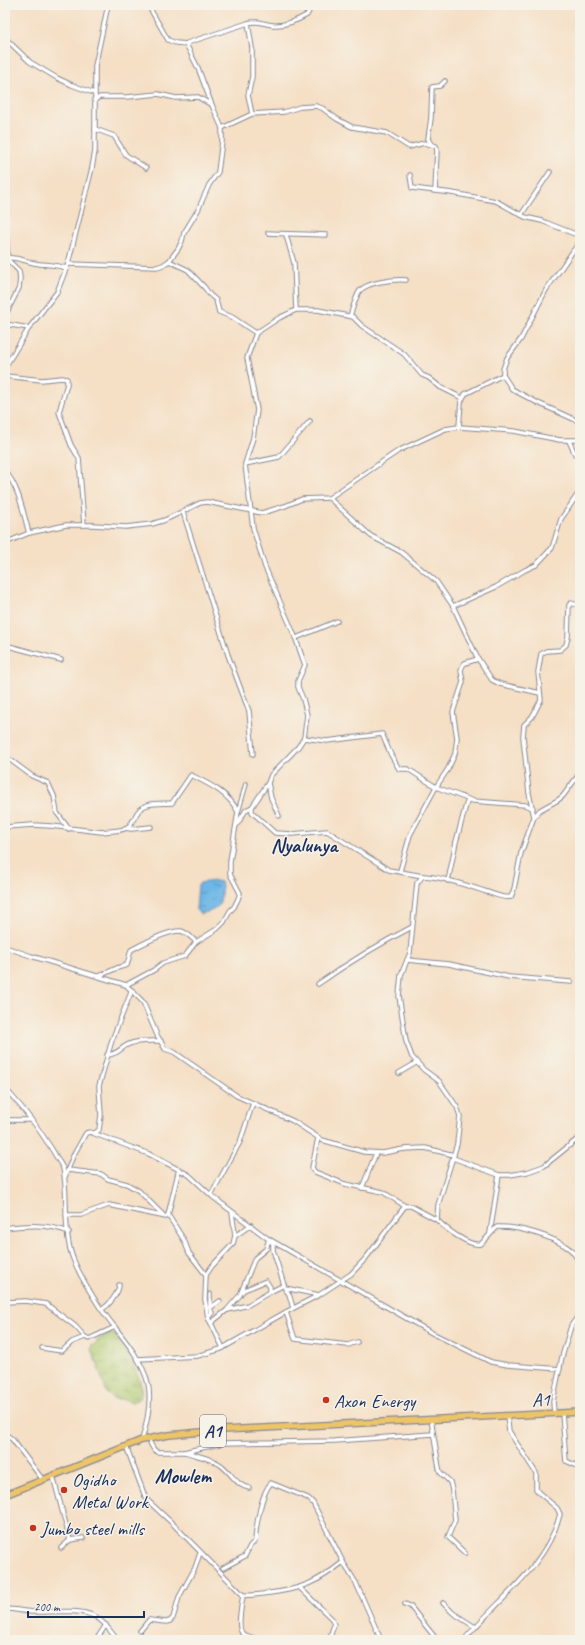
<svg xmlns="http://www.w3.org/2000/svg" width="585" height="1645" font-family="Caveat,sans-serif">
  <style>
    .wetland { fill: url(#wetland-marsh); stroke: #657c67 }
    .water { fill: url(#water-ripples); stroke: #4473a2 }
    .lines { fill: none; stroke-linecap: round; stroke-linejoin: round }
    .minor-casing { stroke: #888792; stroke-width: 5.5 }
    .trunk-casing { stroke: #888792; stroke-width: 8 }
    .minor { stroke: #fff; stroke-width: 3.5 }
    .trunk { stroke: #edc569; stroke-width: 5.5 }
    .poi-dot { fill: #c8321e; stroke: #f7f3e8; stroke-width: 1.5 }
    .labels { text-anchor: middle; stroke-width: 3; stroke-linejoin: round; paint-order: stroke }
    .shield { fill: #f7f3e8; stroke: #5d6a87; stroke-width: 1 }
    .shield-label { font-size: 18px; font-weight: bold; fill: #1b2f5e }
    .street-label { font-size: 19px; fill: #1b2f5e; stroke: #f7f3e8 }
    .poi-label { font-size: 19px; fill: #1b2f5e; stroke: #f7f3e8; text-anchor: start }
    .quarter-label { font-size: 21px; font-weight: bold; fill: #1b2f5e; stroke: #f7f3e8 }
  </style>
  <defs>
    <pattern id="wetland-marsh" width="20" height="14" patternUnits="userSpaceOnUse"><rect width="20" height="14" fill="#afca70"/><path d="M1 5h8M5 5V1M11 12h8M15 12V8" fill="none" stroke="#8ea45f"/></pattern>
    <pattern id="water-ripples" width="26" height="14" patternUnits="userSpaceOnUse"><rect width="26" height="14" fill="#6db7e6"/><path d="M2 4q2-2 4 0t4 0M15 11q2-2 4 0t4 0" fill="none" stroke="#5995be"/></pattern>
  </defs>
  <rect width="100%" height="100%" fill="#f7f3e8"/>
  <filter id="ink" filterUnits="userSpaceOnUse"><feTurbulence type="fractalNoise" baseFrequency=".025" numOctaves="2"/><feDisplacementMap in="SourceGraphic" scale="8" xChannelSelector="R" yChannelSelector="G"/><feConvolveMatrix kernelMatrix="1 2 1 2 8 2 1 2 1" color-interpolation-filters="sRGB"/></filter>
  <filter id="wash" filterUnits="userSpaceOnUse"><feTurbulence type="fractalNoise" baseFrequency=".012" numOctaves="4" result="noise"/><feDisplacementMap in="SourceGraphic" scale="16" xChannelSelector="R" yChannelSelector="G"/><feGaussianBlur stdDeviation="0.9" result="paint"/><feColorMatrix in="noise" values="0 0 0 0 0 0 0 0 0 0 0 0 0 0 0 0 0 1.4 0 .05"/><feComposite in="paint" operator="in"/></filter>
  <g filter="url(#wash)">
    <rect width="100%" height="100%" fill="#f5dfc5"/>
    <path class="wetland" d="M109 1334H113L116 1336C123 1348 147 1383 140 1397 138 1400 135 1401 132 1402L124 1399H113L107 1393 98 1368 99 1365 95 1360 91 1349 92 1345H95L98 1340Z"/>
    <path class="water" d="M215 881 221 882C223 886 221 889 221 894 220 911 214 909 201 914L196 910 198 885 200 883Z"/>
  </g>
  <g filter="url(#ink)">
    <g class="lines">
      <defs>
        <g id="minor">
          <polyline points="148,5 168,40 176,43 187,44"/>
          <polyline points="248,23 252,48 252,77 248,95 252,114"/>
          <polyline points="5,38 30,62 57,78 72,85 94,93"/>
          <path d="M212 105 198 68 187 46V43L248 23C259 20 263 24 273 25 284 26 298 20 307 15L310 9 309 5"/>
          <polyline points="222,128 252,114 284,112 300,107 316,106 322,108 337,119 352,127 387,133 409,147 424,143 436,146 437,150 435,191"/>
          <polyline points="95,129 114,136 126,155 146,168"/>
          <polyline points="431,144 428,139 431,118 432,87 440,86 445,81"/>
          <polyline points="410,175 412,188 452,193 496,201 525,217 542,221 580,236"/>
          <polyline points="5,191 6,197 5,213"/>
          <polyline points="521,215 550,172"/>
          <polyline points="5,219 8,260 19,271 20,278 19,288 6,314 5,324"/>
          <path d="M268 233C287 234 306 234 326 235"/>
          <polyline points="286,235 294,263 296,310"/>
          <polyline points="580,241 546,290 521,339 507,358 503,369 503,375 512,389 519,393 538,403 580,422"/>
          <path d="M5 258C18 256 28 263 40 264 49 265 57 265 66 268"/>
          <polyline points="169,261 188,270 205,288 210,295 216,300 219,312 232,317 256,333"/>
          <polyline points="68,264 157,267 163,265 169,261 178,249 182,241 184,233 198,210 209,185 218,172 222,141 222,128 212,105 198,97 176,98 158,94 127,97 100,97 94,100"/>
          <path d="M350 316C353 308 355 299 359 292 365 282 395 279 406 280"/>
          <polyline points="5,324 29,328"/>
          <polyline points="5,367 29,328 57,292 68,264 92,168 95,151 95,66 108,5"/>
          <polyline points="5,376 42,380 62,378 67,379 67,384 59,412 71,445 79,458 84,525"/>
          <polyline points="459,427 461,402 465,394 503,375"/>
          <polyline points="569,441 575,454 580,461"/>
          <polyline points="245,464 279,457 310,421"/>
          <path d="M5 471C19 487 23 512 29 533"/>
          <polyline points="329,498 371,536 401,552 436,581 453,606 477,657 492,680 500,684 540,693"/>
          <polyline points="183,512 228,655 249,711 253,754"/>
          <polyline points="5,543 29,533 66,525 93,525 126,527 152,524 165,520 200,503 207,502 262,513 285,506 302,499 329,498 398,451 445,429 459,427 514,431 560,440 580,440"/>
          <polyline points="453,606 496,587 525,570 536,565 552,548 561,519 580,491"/>
          <polyline points="296,638 337,621"/>
          <polyline points="5,645 61,660"/>
          <polyline points="304,738 327,741 382,734 391,755 399,769 408,769 436,787"/>
          <polyline points="5,756 32,776 48,783 54,796 57,813 69,829"/>
          <path d="M580 773 563 796 558 800 540 810 534 817 521 853 514 889 511 897C503 899 492 893 484 891 469 886 438 876 423 876L417 883 410 953 401 975 399 996 406 1041 412 1057 424 1070 439 1081 457 1107 460 1116 457 1144 438 1205 437 1220C445 1228 469 1247 481 1244L497 1227C518 1226 555 1237 571 1250 575 1254 577 1259 580 1263"/>
          <polyline points="268,783 271,798 279,816"/>
          <polyline points="436,787 473,801 525,805 533,808"/>
          <polyline points="252,807 252,812 275,833 292,834 327,831 389,870 423,876"/>
          <polyline points="534,817 529,793 523,737 524,725 532,717 541,700 538,672 541,654 546,651 560,650 566,645 568,637 569,605 571,603 580,606"/>
          <polyline points="236,826 246,810 252,807 268,783 271,775 298,747 304,738 307,715 303,699 298,687 298,681 305,665 294,634 265,567 253,528 245,464 253,438 257,410 247,358 256,333 279,318 296,310 318,310 353,317 362,326 404,354 422,375 429,378 440,387 462,398"/>
          <path d="M5 827 33 825 51 826 102 832C110 830 119 832 126 828 132 825 134 818 137 813 144 801 160 804 172 803L191 775C209 784 229 793 238 812"/>
          <polyline points="125,828 131,829 151,827"/>
          <polyline points="400,871 410,835 436,787 448,769 455,754 457,738 453,712 463,682 461,670 463,665 465,663 478,659"/>
          <polyline points="448,881 456,842 466,805 468,800"/>
          <polyline points="5,947 31,956 126,985 143,1002 157,1035 165,1049 174,1052 237,1096 293,1121 322,1140 364,1152 383,1153 404,1149 425,1148 454,1155"/>
          <polyline points="407,960 449,964 509,977 571,982"/>
          <path d="M99 976 117 968 127 965 131 950C142 944 169 930 181 931 188 933 191 937 196 942"/>
          <path d="M318 984C348 963 379 944 412 927"/>
          <polyline points="126,985 154,970 163,963 185,956 196,942 217,929 224,922 230,911 234,907 238,899 240,893 230,874 230,861 238,812 246,784"/>
          <path d="M107 1055C119 1054 120 1048 129 1044 138 1040 151 1041 161 1041"/>
          <polyline points="399,1073 416,1063"/>
          <path d="M5 1088C27 1112 47 1139 63 1168 69 1197 62 1233 74 1261 81 1277 91 1294 101 1309 118 1333 140 1354 148 1383 152 1401 147 1423 142 1440"/>
          <polyline points="5,1120 31,1120"/>
          <polyline points="95,1133 99,1130 101,1115 99,1086 112,1040 132,990"/>
          <polyline points="318,1138 312,1168 315,1172 345,1184 383,1192 405,1206"/>
          <polyline points="453,1158 499,1175 510,1175 527,1172 544,1166 580,1137"/>
          <polyline points="68,1170 101,1174 108,1179 127,1184 139,1191 164,1216"/>
          <polyline points="65,1177 73,1156 86,1133 90,1132 149,1154 189,1175 213,1197 267,1238 432,1333 491,1362 508,1365 560,1369"/>
          <polyline points="362,1188 376,1153"/>
          <polyline points="211,1195 240,1142 253,1103"/>
          <polyline points="232,1212 235,1235"/>
          <polyline points="66,1215 81,1215 109,1205 166,1217 168,1215 179,1169"/>
          <polyline points="168,1215 184,1240 189,1253 206,1275"/>
          <path d="M5 1228C28 1225 47 1224 69 1232"/>
          <polyline points="490,1233 499,1175"/>
          <polyline points="285,1289 289,1294 293,1308"/>
          <polyline points="270,1292 284,1285"/>
          <polyline points="210,1294 210,1308"/>
          <polyline points="220,1301 210,1308 212,1313 208,1318 211,1323 227,1310 240,1295 255,1258 266,1249 269,1239 273,1244 273,1250 285,1288 319,1295"/>
          <polyline points="5,1302 26,1301 46,1304 75,1326 85,1337 89,1339 115,1327"/>
          <path d="M102 1309C109 1306 119 1292 119 1285"/>
          <polyline points="228,1310 248,1305 270,1292 270,1287 266,1281 244,1290 242,1292"/>
          <polyline points="286,1312 295,1339 348,1345 357,1342"/>
          <polyline points="208,1318 205,1299 206,1275 212,1266 233,1244 235,1236 251,1225"/>
          <polyline points="211,1323 223,1348"/>
          <polyline points="42,1348 62,1351 72,1342 85,1337"/>
          <polyline points="138,1359 197,1356 221,1349 286,1312 319,1295 351,1274 366,1258 405,1206 411,1206 437,1220"/>
          <polyline points="554,1413 553,1401 562,1357 571,1326 580,1313"/>
          <polyline points="562,1413 566,1461 580,1467"/>
          <polyline points="431,1419 439,1468 440,1472 450,1482 452,1490 455,1520 448,1537 465,1553"/>
          <polyline points="5,1434 12,1439 43,1480"/>
          <polyline points="148,1439 154,1450 158,1452 184,1452 223,1443 334,1441 433,1434"/>
          <path d="M126 1446 146 1499 173 1524 243 1595C252 1596 261 1594 270 1593 302 1589 318 1582 343 1562"/>
          <path d="M185 1452C197 1456 212 1458 222 1466 231 1473 237 1486 249 1488"/>
          <polyline points="53,1476 70,1540 61,1548"/>
          <polyline points="70,1540 83,1538"/>
          <path d="M223 1568 245 1556 250 1546 255 1541C256 1527 261 1493 271 1483L308 1498 313 1503 343 1562 356 1583 381 1640"/>
          <polyline points="300,1588 332,1619 334,1625 329,1640"/>
          <path d="M243 1595C242 1604 236 1628 243 1634 247 1636 252 1637 256 1639"/>
          <polyline points="443,1603 453,1613 475,1627"/>
          <polyline points="405,1604 410,1606 437,1640"/>
          <path d="M5 1609C15 1609 26 1612 36 1612 52 1612 80 1609 94 1616 105 1621 110 1632 118 1640"/>
          <polyline points="140,1631 149,1620 166,1622 170,1621 173,1618 179,1597 195,1568 200,1553"/>
          <polyline points="96,1640 106,1625"/>
          <path d="M464 1640C497 1600 547 1567 560 1514L557 1508 538 1492 536 1489V1473L512 1436 509 1431 507 1416"/>
        </g>
        <polyline id="trunk" points="5,1495 142,1440 169,1435 223,1430 580,1412"/>
      </defs>
      <use href="#minor" class="minor-casing"/>
      <use href="#trunk" class="trunk-casing"/>
      <use href="#minor" class="minor"/>
      <use href="#trunk" class="trunk"/>
    </g>
  </g>
  <g class="poi-dot">
    <circle cx="326" cy="1400" r="4"/>
    <circle cx="64" cy="1490" r="4"/>
    <circle cx="33" cy="1528" r="4"/>
  </g>
  <g class="labels">
    <rect class="shield" x="200" y="1415" width="26" height="32" rx="3"/>
    <g class="shield-label">
      <text x="213" y="1437">A1</text>
    </g>
    <g class="street-label">
      <text transform="translate(541 1399) rotate(-3)" y="7">A1</text>
    </g>
    <g class="poi-label">
      <text x="334" y="1407">Axon Energy</text>
      <text x="72" y="1486">Ogidho<tspan x="72" dy="22">Metal Work</tspan></text>
      <text x="41" y="1535">Jumbo steel mills</text>
    </g>
    <g class="quarter-label">
      <text x="304" y="852">Nyalunya</text>
      <text x="183" y="1483">Mowlem</text>
    </g>
  </g>
  <rect width="585" height="1645" fill="none" stroke="#f7f3e8" stroke-width="20"/>
  <path d="M28 1611v6h116v-6" fill="none" stroke="#1b2f5e" stroke-width="2"/>
  <text x="34" y="1611" font-size="12" fill="#1b2f5e" stroke="#f7f3e8" stroke-width="3" paint-order="stroke">200 m</text>
</svg>
